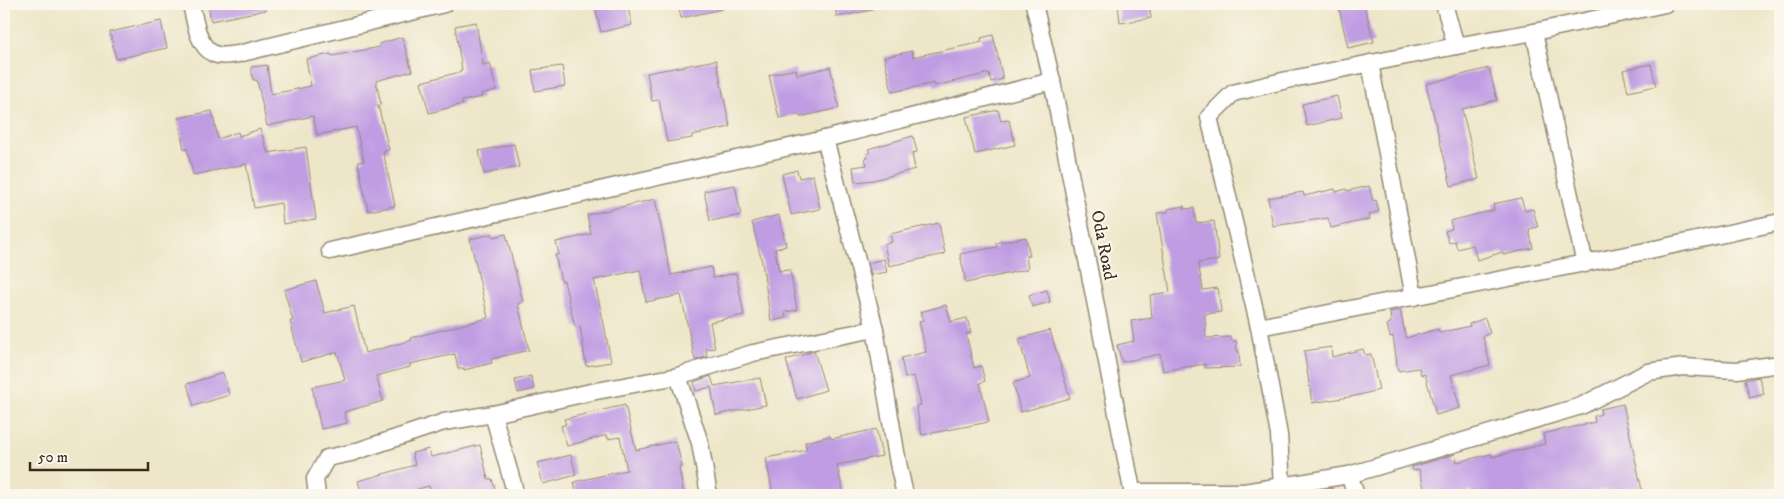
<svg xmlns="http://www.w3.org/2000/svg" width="1784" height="499" font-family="'IM FELL DW Pica',serif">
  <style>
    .building { fill: #c09ce3 }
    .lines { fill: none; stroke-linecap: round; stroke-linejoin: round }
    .minor-casing { stroke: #948873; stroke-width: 19 }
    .minor { stroke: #fff; stroke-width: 16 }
    .labels { text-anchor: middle; stroke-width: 4; stroke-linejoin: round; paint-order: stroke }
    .street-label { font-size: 18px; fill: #3b2a1e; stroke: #fbf7ec }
  </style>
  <rect width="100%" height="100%" fill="#fbf7ec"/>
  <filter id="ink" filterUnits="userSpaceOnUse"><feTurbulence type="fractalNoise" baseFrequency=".02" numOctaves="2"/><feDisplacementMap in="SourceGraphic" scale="10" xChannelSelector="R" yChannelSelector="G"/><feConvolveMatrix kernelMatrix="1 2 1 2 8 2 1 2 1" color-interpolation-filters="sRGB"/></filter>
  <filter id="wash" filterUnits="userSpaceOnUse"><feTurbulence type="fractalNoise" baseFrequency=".0096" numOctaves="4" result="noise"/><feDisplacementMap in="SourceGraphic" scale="20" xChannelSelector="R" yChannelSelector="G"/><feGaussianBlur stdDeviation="1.12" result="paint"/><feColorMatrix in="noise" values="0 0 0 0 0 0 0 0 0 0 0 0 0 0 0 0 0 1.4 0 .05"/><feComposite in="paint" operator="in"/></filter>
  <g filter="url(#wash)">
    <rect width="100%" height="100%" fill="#ede6c8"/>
    <g id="blocks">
      <g class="building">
        <polygon points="208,4 265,4 266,10 211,21"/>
        <polygon points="612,4 627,4 632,25 601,32 595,7"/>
        <polygon points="678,4 722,4 722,9 681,18"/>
        <polygon points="834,4 871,4 872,10 837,17"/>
        <polygon points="1118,4 1149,4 1151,18 1120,23"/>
        <polygon points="1338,4 1364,4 1374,42 1348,48"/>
        <polygon points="161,21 167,48 116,59 110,32"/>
        <polygon points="476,22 483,65 490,63 496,90 481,94 482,97 462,101 463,104 429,113 421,82 460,72 460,70 462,70 455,26"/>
        <polygon points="993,35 1003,79 991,82 989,73 935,86 934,83 892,92 884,57 912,51 913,57 982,42 981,38"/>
        <polygon points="402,37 412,71 376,81 381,105 378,105 389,150 383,151 395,206 368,211 358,162 364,161 356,127 317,135 313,116 267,126 257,80 253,80 251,67 267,65 271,94 288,91 311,86 306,59 331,54 332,56 380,47 379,44"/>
        <polygon points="716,60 730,127 692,135 692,138 667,142 659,100 652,101 647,73"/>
        <polygon points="1651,64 1656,86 1628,92 1623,70"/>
        <polygon points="562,66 565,86 535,91 532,70"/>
        <polygon points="830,67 839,108 800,117 799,114 779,118 769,75 796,69 797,75"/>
        <polygon points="1489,68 1497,100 1462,109 1479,179 1451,186 1426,84"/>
        <polygon points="1337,96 1342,118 1307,126 1302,104"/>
        <polygon points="998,110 1001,121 1009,120 1015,145 975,154 966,117"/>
        <polygon points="212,111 218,139 238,132 239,136 260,129 268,153 306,147 316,219 283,224 281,203 254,208 246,164 193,175 187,149 184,149 178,118"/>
        <polygon points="913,136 917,152 912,153 915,169 874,180 855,182 853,167 867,165 865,158 868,157 867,154 870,153 868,149"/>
        <polygon points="514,144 519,167 484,174 479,151"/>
        <polygon points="797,170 799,178 813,175 820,209 791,215 782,174"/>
        <polygon points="735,185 741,215 710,221 704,191"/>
        <polygon points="1369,186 1373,201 1376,200 1379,211 1369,215 1370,219 1331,228 1328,218 1273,226 1268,198 1303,192 1304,196 1335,189 1336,192 1346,189 1347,191"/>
        <polygon points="1521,198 1525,211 1533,209 1538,227 1529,229 1533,248 1504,255 1503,252 1477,260 1473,245 1457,249 1455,241 1449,243 1445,231 1452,229 1450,221 1494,210 1493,204"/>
        <polygon points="655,199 671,275 711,267 713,278 736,273 744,315 710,322 715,348 706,349 707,357 695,360 681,295 646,302 640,270 594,280 604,324 611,362 586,366 580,326 575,327 564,281 561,281 555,255 559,254 556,242 591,234 587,215"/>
        <polygon points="1184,206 1184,209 1194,208 1196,223 1214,221 1219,260 1198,263 1203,290 1218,288 1221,312 1205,314 1206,338 1231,337 1232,341 1236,341 1237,351 1239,351 1240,367 1205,368 1205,364 1163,371 1160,354 1122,362 1117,345 1134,341 1131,321 1152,318 1150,295 1170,292 1157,213 1168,212 1168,209"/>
        <polygon points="779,215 786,246 775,249 779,271 790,270 797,310 785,312 786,318 771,321 762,262 752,222"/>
        <polygon points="939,223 945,254 889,266 884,244 892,242 890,234"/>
        <polygon points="492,234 493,237 506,234 523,302 518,304 529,350 491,359 492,363 464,370 464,368 458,369 455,354 410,364 410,367 376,376 383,401 344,412 347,423 321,429 312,387 345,380 337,352 301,362 290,321 293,321 284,290 316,281 325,313 354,306 365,353 412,340 411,338 488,318 470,239"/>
        <polygon points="1026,237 1030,256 1026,256 1028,269 966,283 960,254 997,247 996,243"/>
        <polygon points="884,259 887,272 871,275 868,263"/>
        <polygon points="1047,290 1050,302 1032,307 1029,295"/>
        <polygon points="946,305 951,322 967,318 971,333 966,334 974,368 981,366 985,381 980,383 989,422 922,435 916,406 921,405 914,376 905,378 901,358 926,352 919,321 923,320 920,312"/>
        <polygon points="1400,310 1406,338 1438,329 1439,333 1470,326 1469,324 1485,318 1490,333 1483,336 1490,365 1451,375 1460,408 1436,415 1425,374 1421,375 1419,368 1398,371 1393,336 1390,337 1387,324 1391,323 1390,312"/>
        <polygon points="1050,330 1070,398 1021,412 1013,383 1030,378 1019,339"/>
        <polygon points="1331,347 1332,357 1363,349 1365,355 1371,354 1379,390 1355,396 1312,403 1304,351"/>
        <polygon points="814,351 826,390 797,399 786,360"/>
        <polygon points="223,373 229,395 194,406 187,384"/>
        <polygon points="531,376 534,389 518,393 515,380"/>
        <polygon points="711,376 714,386 760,378 766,405 716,415 711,387 696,391 694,382"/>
        <polygon points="1759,377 1764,394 1750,398 1745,380"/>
        <polygon points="1623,404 1642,490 1619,495 1615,495 1613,488 1580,495 1472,495 1471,491 1453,495 1426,495 1419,469 1413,471 1412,467 1455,454 1457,462 1491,454 1492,457 1545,444 1543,434 1595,422 1594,416 1601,414 1600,409"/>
        <polygon points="625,405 636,450 676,441 682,467 679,468 684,495 577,495 574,482 627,470 620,437 608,439 607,435 567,446 561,426 566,424 564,419"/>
        <polygon points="876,429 882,456 837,465 844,495 773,495 766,458 807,450 805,442 830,436 831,439"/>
        <polygon points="480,445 488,479 492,479 497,495 432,495 429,486 397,495 362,495 358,481 415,465 412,453 429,449 431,457"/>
        <polygon points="571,455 576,475 543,484 537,463"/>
        <polygon points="1332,488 1334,495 1296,495 1296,494"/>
      </g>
    </g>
  </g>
  <g filter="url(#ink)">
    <use href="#blocks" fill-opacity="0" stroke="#948873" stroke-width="1"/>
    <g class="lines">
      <defs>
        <g id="minor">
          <path d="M191 4C195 20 197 46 214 54 221 57 230 55 238 54L444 4"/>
          <polyline points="1034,4 1052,81 1133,495"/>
          <polyline points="1444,4 1456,46"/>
          <polyline points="1534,32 1585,264"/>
          <polyline points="1370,63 1414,297"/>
          <polyline points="825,139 875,329 898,463 905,495"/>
          <polyline points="330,251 825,139 1052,81"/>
          <polyline points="1259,327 1636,253 1780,222"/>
          <polyline points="678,376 700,443 709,495"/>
          <polyline points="493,414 516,495"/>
          <polyline points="1349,475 1356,495"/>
          <polyline points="1282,487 1279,435 1259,327 1209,117 1233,93 1287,80 1456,46 1534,32 1665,4"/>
          <polyline points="1132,492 1244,492 1349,475 1581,406 1648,372 1684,367 1737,370 1780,364"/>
          <polyline points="317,495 315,479 327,458 351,453 444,422 493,414 591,392 678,376 753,353 875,329"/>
        </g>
      </defs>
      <use href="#minor" class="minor-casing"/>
      <use href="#minor" class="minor"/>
    </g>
  </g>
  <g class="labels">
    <g class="street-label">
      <text transform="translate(1104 245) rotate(79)" y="6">Oda Road</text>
    </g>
  </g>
  <rect width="1784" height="499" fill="none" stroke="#fbf7ec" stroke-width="20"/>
  <path d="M30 462v8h118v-8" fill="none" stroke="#3b2a1e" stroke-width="2.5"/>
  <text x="38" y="462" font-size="15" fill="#3b2a1e" stroke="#fbf7ec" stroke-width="4" paint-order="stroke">50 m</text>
</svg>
